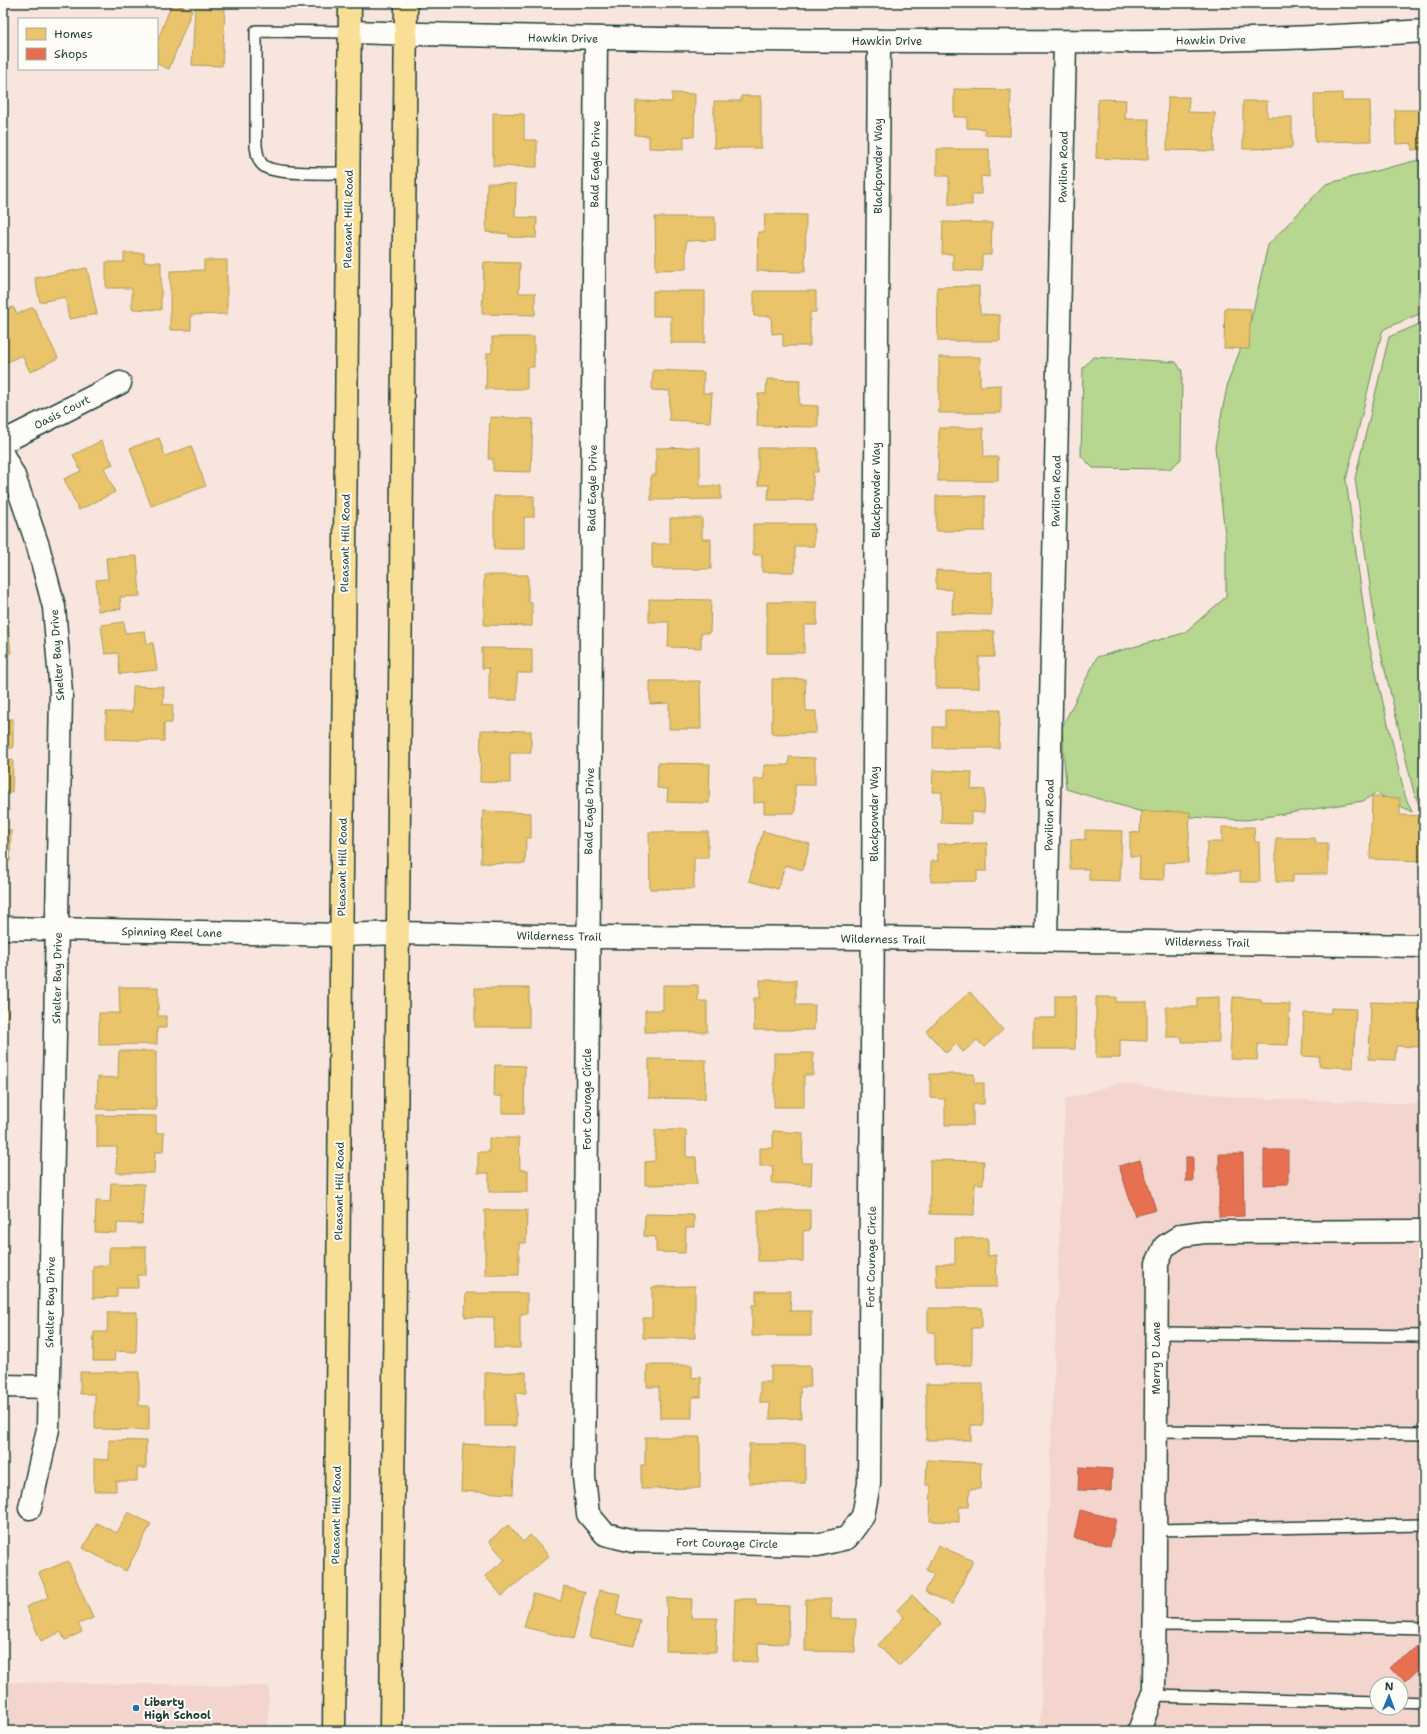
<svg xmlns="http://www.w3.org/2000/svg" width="1427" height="1734" font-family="'Shantell Sans',sans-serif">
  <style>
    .built { fill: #f3d5cd; fill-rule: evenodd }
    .green { fill: #b7d68f; stroke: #6b8a62 }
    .homes { fill: #e9c46a; stroke: #ac9c5a }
    .shops { fill: #e76f51; stroke: #ab6048 }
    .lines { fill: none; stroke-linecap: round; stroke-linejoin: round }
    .service-casing { stroke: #1f3d34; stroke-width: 14 }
    .minor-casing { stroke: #1f3d34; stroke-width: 25 }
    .primary-casing { stroke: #1f3d34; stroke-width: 25 }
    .service { stroke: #fdfcf7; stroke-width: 11 }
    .minor { stroke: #fdfcf7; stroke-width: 22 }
    .primary { stroke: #f9df96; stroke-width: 22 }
    .poi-dot { fill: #1f6fb2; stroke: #fdfcf7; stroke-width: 1.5 }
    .labels { text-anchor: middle; stroke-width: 4; stroke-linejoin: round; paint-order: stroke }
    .street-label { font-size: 11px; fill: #1f3d34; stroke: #fdfcf7 }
    .poi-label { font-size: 11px; font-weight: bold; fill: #1f3d34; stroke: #fdfcf7; text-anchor: start }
  </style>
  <rect width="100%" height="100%" fill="#f7e5de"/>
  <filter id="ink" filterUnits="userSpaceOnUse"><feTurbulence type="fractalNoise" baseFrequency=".025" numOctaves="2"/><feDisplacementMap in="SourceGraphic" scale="8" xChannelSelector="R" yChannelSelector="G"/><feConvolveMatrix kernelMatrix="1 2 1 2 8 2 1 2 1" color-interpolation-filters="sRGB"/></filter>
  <g filter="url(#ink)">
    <g class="built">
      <polygon points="1120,1083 1243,1098 1424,1104 1424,1219 1204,1220 1177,1225 1160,1236 1156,1240 1148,1257 1143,1688 1134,1718 1127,1731 1040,1731 1065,1099"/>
      <path d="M1424 1243V1731H1151L1164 1690 1167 1266 1172 1254 1185 1247 1205 1244ZM1377 1684H1401V1708H1377Z"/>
      <polygon points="3,1682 269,1686 268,1731 3,1731"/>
    </g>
    <g class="green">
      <polygon points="1424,160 1424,312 1386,328 1382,332 1346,480 1368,639 1405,796 1412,812 1376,793 1363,801 1247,820 1152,815 1066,789 1062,727 1097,657 1184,633 1226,597 1226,543 1215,447 1228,382 1250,324 1268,245 1326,184 1414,161"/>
      <polygon points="1424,322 1424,816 1414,793 1377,636 1355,478 1389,337"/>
      <polygon points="1093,357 1176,362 1182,371 1181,459 1170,469 1093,468 1081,456 1083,368"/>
    </g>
    <g class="homes">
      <polygon points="172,3 192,10 169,69 157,64 157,42"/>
      <polygon points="195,8 225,9 222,66 192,65"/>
      <polygon points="954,89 1011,90 1010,136 985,135 985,129 967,128 967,117 954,117"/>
      <polygon points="1419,89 1424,89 1424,149 1412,150 1411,143 1396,144 1395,110 1420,110"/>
      <polygon points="672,93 695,94 694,137 684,136 684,149 649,148 649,136 635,135 636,101 672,102"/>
      <polygon points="1342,93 1342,101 1370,101 1371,141 1315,142 1314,94"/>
      <polygon points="741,96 761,96 761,148 714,148 714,101 741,101"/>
      <polygon points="1168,97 1189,97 1188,112 1215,113 1214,151 1167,150"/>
      <polygon points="1098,99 1126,100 1125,119 1149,119 1148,160 1096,158"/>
      <polygon points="1243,101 1267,101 1267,117 1292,117 1292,148 1243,149"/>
      <polygon points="493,113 524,114 524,140 537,140 537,167 493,166"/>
      <polygon points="937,149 989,149 989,177 981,176 981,194 972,194 972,205 949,205 949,176 937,176"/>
      <polygon points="487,183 516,184 515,217 537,218 536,238 509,237 509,234 486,232"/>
      <polygon points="765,214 806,215 805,272 757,271 758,232 764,232"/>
      <polygon points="655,217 715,217 715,240 686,241 686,269 656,270"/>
      <polygon points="943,222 992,223 991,255 982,255 982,271 953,270 953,254 942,254"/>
      <polygon points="124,253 144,253 144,262 161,262 161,310 132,309 132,288 106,288 106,262 124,262"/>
      <polygon points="204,260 227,260 227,314 191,315 191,330 170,330 170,271 204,270"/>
      <polygon points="484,262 520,263 519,293 535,293 535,315 482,314"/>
      <polygon points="87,268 97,314 69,319 65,297 40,302 35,278"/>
      <polygon points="979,286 980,314 1000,315 1000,341 938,341 937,287"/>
      <polygon points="653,291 705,291 705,343 671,343 671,316 653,316"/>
      <polygon points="754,291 816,291 816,312 810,312 810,346 783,346 783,333 772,334 771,316 754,316"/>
      <polygon points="13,307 17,314 33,307 58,358 30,372 22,355 3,364 3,311"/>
      <polygon points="1225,308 1251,309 1249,349 1224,348"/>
      <polygon points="492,337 534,337 534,367 527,367 527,389 486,389 487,353 492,353"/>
      <polygon points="939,357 980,357 980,386 1001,385 1001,413 939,413"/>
      <polygon points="653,370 704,372 703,393 712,393 710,422 669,420 670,391 652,390"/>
      <polygon points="767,379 800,380 799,405 818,406 818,427 757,426 758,394 766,394"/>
      <polygon points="490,417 533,419 531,472 493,471 493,459 488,459"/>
      <polygon points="939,428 983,428 984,457 998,457 998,481 938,481"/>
      <polygon points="159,438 165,456 191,446 206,486 151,506 130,448"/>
      <polygon points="101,441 113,464 104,468 115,492 79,510 64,479 81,471 73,455"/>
      <polygon points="700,447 700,486 721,486 721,499 651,500 651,475 656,475 656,448"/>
      <polygon points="758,448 818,448 818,472 813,472 813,500 768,500 769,485 758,485"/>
      <polygon points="494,496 534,496 534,517 524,517 524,549 494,549"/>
      <rect x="936" y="496" width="49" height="35"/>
      <polygon points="670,518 702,518 702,539 711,539 711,569 652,569 652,544 670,544"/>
      <polygon points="753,524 814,524 814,546 795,546 795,572 762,572 762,555 753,555"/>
      <polygon points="137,556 140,596 120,597 121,609 98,611 96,580 108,579 106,558"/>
      <polygon points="936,570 992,572 991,615 952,614 953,590 936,589"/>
      <polygon points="484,575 528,575 528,602 532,603 532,626 484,625"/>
      <polygon points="649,599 711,600 710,633 701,633 701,648 668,647 669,622 649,622"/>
      <polygon points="767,602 817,602 817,625 804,625 804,653 767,653"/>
      <polygon points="124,622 125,633 145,631 147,644 153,643 157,670 120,674 118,653 105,654 101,625"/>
      <polygon points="8,625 11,653 3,654 3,626"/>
      <polygon points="936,631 994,631 994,657 979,657 979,688 936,688"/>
      <polygon points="482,648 532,649 532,673 517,673 517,700 489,700 489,668 482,668"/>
      <polygon points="772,679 805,679 806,711 816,711 816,733 772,734"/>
      <polygon points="650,681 700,681 701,729 669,729 669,703 650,704"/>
      <polygon points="133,686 164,687 163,704 173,705 172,723 164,723 164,741 106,739 106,712 132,712"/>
      <polygon points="945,710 1000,710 999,748 933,748 933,727 945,727"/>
      <rect x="3" y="719" width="10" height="29"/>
      <polygon points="481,730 531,731 531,753 510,753 510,783 480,782"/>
      <polygon points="789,757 815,758 815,785 795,785 795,813 764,813 764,802 754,803 754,779 764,779 764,765 789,765"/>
      <polygon points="3,760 13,760 12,792 3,791"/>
      <polygon points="658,763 710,764 709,803 667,802 668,789 657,788"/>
      <polygon points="933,770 972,772 971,789 985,790 984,813 971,812 971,824 941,823 942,792 932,792"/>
      <polygon points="1372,797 1400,798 1400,815 1424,816 1424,861 1370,859"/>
      <polygon points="483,811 531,813 531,838 526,838 525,864 481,863"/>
      <polygon points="1141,811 1190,812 1188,863 1164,862 1164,880 1139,879 1140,857 1130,856 1130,832 1140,833"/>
      <polygon points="1222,827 1254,827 1255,842 1259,842 1260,882 1240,882 1240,872 1207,873 1207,842 1222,842"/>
      <polygon points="3,830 11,830 10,861 3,861"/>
      <polygon points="1085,830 1122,831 1120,881 1089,880 1089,869 1070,869 1071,839 1085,840"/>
      <polygon points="763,831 810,844 803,870 785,865 778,889 749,881"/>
      <polygon points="649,832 708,832 708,858 694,858 694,889 650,889"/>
      <polygon points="1276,838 1315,838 1316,843 1328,843 1328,874 1293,874 1293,882 1276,882"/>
      <polygon points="987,843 987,871 977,871 977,881 931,882 931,861 938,861 937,844"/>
      <polygon points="760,980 796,980 796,1005 815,1005 814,1030 754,1030 754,998 760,998"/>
      <rect x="3" y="985" width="5" height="32"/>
      <polygon points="663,985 698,985 698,1001 707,1001 707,1032 645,1032 645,1010 663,1010"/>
      <polygon points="119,987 158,987 158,1016 166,1016 166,1028 157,1028 157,1044 99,1045 99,1013 120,1013"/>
      <rect x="475" y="988" width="54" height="39"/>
      <polygon points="970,992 1003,1030 984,1047 977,1040 963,1052 956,1044 946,1053 926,1031"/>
      <polygon points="1055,996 1076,996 1075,1049 1033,1049 1033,1018 1055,1018"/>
      <polygon points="1096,997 1116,997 1116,1002 1147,1002 1147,1041 1120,1040 1120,1058 1096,1058"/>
      <polygon points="1219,997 1219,1042 1182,1042 1182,1037 1166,1037 1166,1007 1197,1007 1197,998"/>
      <polygon points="1233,997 1261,999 1261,1003 1290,1004 1288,1045 1258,1044 1257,1060 1230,1059"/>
      <polygon points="1371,1002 1424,1004 1424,1047 1396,1046 1395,1060 1369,1059"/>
      <polygon points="1331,1008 1356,1009 1353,1068 1319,1066 1320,1057 1302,1056 1304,1013 1331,1013"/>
      <polygon points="119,1051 156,1051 156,1110 97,1109 98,1077 118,1078"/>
      <polygon points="774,1053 813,1053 813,1075 804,1075 804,1107 774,1107"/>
      <rect x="3" y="1055" width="4" height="31"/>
      <polygon points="649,1059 706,1060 705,1099 649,1098"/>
      <polygon points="495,1065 525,1066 524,1113 502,1113 502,1096 494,1096"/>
      <polygon points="930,1074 974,1074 974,1083 984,1083 984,1104 973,1104 973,1125 945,1125 945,1099 930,1098"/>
      <rect x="3" y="1093" width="3" height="33"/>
      <polygon points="97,1115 156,1116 156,1133 164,1133 163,1152 155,1152 154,1173 116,1173 117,1147 97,1147"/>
      <polygon points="655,1130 686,1130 686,1157 696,1157 697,1184 645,1185 645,1162 655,1161"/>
      <polygon points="773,1131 803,1133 802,1163 812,1163 811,1185 772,1183 773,1166 760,1166 760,1148 773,1148"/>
      <polygon points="489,1138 519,1138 520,1170 528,1170 528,1192 489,1192 489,1173 478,1173 478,1152 489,1152"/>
      <polygon points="930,1160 984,1161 983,1184 975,1184 974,1215 930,1214"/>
      <polygon points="3,1180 5,1180 4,1211 3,1211"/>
      <polygon points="111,1183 144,1184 142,1224 117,1223 117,1233 95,1232 96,1201 110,1202"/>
      <polygon points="485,1210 527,1210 526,1243 519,1243 519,1275 485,1275"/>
      <polygon points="758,1210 810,1210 810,1230 803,1231 803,1261 758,1261"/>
      <polygon points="645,1214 694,1215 694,1228 686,1228 685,1253 656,1252 656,1237 644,1236"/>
      <polygon points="955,1238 988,1238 988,1256 996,1255 997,1287 937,1287 936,1264 955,1264"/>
      <polygon points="109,1247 146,1247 146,1275 138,1275 138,1288 117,1288 117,1297 93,1298 93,1266 109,1265"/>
      <polygon points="695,1286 695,1338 643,1338 643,1318 652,1318 652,1287"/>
      <polygon points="756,1291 791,1291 790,1311 811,1311 811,1336 752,1336 752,1305 756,1305"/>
      <polygon points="466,1293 527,1293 527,1314 520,1314 520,1348 494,1348 494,1317 465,1317"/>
      <polygon points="928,1308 982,1308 982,1328 972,1328 972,1365 935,1365 935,1332 928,1332"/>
      <polygon points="108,1312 137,1312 136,1352 115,1351 114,1361 93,1361 94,1332 107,1332"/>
      <polygon points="647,1365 692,1365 692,1378 701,1377 701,1397 692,1397 692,1418 660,1418 659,1387 647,1387"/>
      <polygon points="771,1366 810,1366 811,1387 800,1387 801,1418 770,1419 770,1403 760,1403 760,1382 771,1382"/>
      <polygon points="80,1372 139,1372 139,1406 149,1406 149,1430 95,1429 95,1394 80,1394"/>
      <polygon points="526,1372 526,1393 516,1393 516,1426 485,1426 485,1373"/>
      <polygon points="926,1384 983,1384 983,1425 971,1425 971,1440 926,1440"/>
      <polygon points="645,1437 700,1437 700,1488 641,1489 641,1465 645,1465"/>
      <polygon points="109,1440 146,1441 146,1468 137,1468 137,1481 116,1481 116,1491 94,1491 94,1459 109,1460"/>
      <polygon points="463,1444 515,1447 513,1494 461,1491"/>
      <rect x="749" y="1444" width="56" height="39"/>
      <polygon points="927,1460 981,1463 980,1489 970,1489 969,1507 959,1507 959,1522 930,1521 931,1485 926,1485"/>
      <polygon points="128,1512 151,1524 126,1571 83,1548 97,1523 117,1533"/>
      <polygon points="508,1525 523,1542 530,1535 549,1556 502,1596 485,1576 505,1560 489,1541"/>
      <polygon points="938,1545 973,1561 952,1604 925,1592 934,1574 926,1570"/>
      <polygon points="68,1561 93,1618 78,1624 82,1632 65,1640 61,1632 41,1641 26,1607 49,1597 39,1573"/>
      <polygon points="564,1586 585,1592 573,1639 524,1627 533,1594 561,1601"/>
      <polygon points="599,1590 620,1594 616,1615 640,1620 634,1646 589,1637"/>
      <polygon points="912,1595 941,1624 899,1666 878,1645 904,1617 897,1610"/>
      <polygon points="667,1598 692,1599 691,1618 717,1618 716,1652 666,1651"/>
      <polygon points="735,1599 756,1599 756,1605 789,1606 788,1644 758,1643 758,1662 733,1661"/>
      <polygon points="806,1599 831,1599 831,1619 856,1619 855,1652 805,1651"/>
    </g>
    <g class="shops">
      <polygon points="1264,1150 1288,1150 1288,1184 1264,1185"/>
      <polygon points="1219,1154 1243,1154 1244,1216 1219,1217"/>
      <rect x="1186" y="1157" width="7" height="24"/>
      <polygon points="1140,1160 1156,1210 1135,1216 1119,1166"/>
      <polygon points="1079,1467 1112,1469 1111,1491 1078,1490"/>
      <polygon points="1080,1510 1116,1519 1110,1546 1074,1538"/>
      <polygon points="1417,1646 1424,1654 1424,1664 1405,1682 1392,1668"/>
    </g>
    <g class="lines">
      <defs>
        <g id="service">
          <path d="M348 173C332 173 275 175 264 166 258 162 257 153 256 146V31L350 32"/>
          <polyline points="1156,1333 1424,1336"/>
          <polyline points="1155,1431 1424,1434"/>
          <polyline points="1155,1530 1424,1525"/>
          <polyline points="1154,1625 1304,1626 1424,1629"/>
          <polyline points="1152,1696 1377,1702"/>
          <polyline points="1401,1702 1424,1703"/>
        </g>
        <g id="minor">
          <path d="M350 32C548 38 746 41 944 41 1104 42 1264 42 1424 31"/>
          <polyline points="596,38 584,1477 588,1514 605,1534 633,1541 817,1545 847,1538 863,1516 869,1484 879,41"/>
          <polyline points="3,442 120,383"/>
          <polyline points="3,455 14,476 38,546 54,607 61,693 48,1429 30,1508"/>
          <polyline points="3,928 341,935 398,933 588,937 873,938 1424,946"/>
          <polyline points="1046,940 1065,42"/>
          <polyline points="3,1386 49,1387"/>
          <polyline points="1139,1731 1154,1690 1157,1263 1165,1246 1182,1235 1204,1232 1424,1231"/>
        </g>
        <g id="primary">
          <polyline points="334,1731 350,3"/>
          <polyline points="391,1731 406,3"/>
        </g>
      </defs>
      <use href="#service" class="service-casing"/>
      <use href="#minor" class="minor-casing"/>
      <use href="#primary" class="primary-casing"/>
      <use href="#service" class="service"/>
      <use href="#minor" class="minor"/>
      <use href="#primary" class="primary"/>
    </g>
  </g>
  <circle class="poi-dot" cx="136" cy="1708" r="4"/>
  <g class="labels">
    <g class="street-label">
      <text transform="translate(563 38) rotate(1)" y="4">Hawkin Drive</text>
      <text transform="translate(1211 40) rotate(-1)" y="4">Hawkin Drive</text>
      <text x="887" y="45">Hawkin Drive</text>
      <text transform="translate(595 164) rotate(-89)" y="4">Bald Eagle Drive</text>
      <text transform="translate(878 166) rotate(-90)" y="4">Blackpowder Way</text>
      <text transform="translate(1063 167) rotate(-89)" y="4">Pavilion Road</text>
      <text transform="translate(348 219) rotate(-89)" y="4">Pleasant Hill Road</text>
      <text transform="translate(62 412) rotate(-27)" y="4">Oasis Court</text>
      <text transform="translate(592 488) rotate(-89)" y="4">Bald Eagle Drive</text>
      <text transform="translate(876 490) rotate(-90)" y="4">Blackpowder Way</text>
      <text transform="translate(1056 491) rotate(-89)" y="4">Pavilion Road</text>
      <text transform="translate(345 543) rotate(-89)" y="4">Pleasant Hill Road</text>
      <text transform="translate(57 655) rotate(-94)" y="4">Shelter Bay Drive</text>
      <text transform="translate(589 811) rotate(-89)" y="4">Bald Eagle Drive</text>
      <text transform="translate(874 814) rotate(-90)" y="4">Blackpowder Way</text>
      <text transform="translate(1049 815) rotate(-89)" y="4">Pavilion Road</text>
      <text transform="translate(342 867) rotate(-89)" y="4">Pleasant Hill Road</text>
      <text transform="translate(172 932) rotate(1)" y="4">Spinning Reel Lane</text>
      <text transform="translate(559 936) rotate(1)" y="4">Wilderness Trail</text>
      <text transform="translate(883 939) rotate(1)" y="4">Wilderness Trail</text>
      <text transform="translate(1207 942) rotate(1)" y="4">Wilderness Trail</text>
      <text transform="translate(57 978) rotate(-89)" y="4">Shelter Bay Drive</text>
      <text transform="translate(587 1099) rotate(-90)" y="4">Fort Courage Circle</text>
      <text transform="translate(339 1191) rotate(-89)" y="4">Pleasant Hill Road</text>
      <text transform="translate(871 1257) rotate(-89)" y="4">Fort Courage Circle</text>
      <text transform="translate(50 1302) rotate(-89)" y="4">Shelter Bay Drive</text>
      <text transform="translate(1156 1358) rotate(-90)" y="4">Merry D Lane</text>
      <text transform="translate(336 1515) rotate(-89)" y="4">Pleasant Hill Road</text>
      <text transform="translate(727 1543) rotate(1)" y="4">Fort Courage Circle</text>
    </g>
    <g class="poi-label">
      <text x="144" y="1706">Liberty<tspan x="144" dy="13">High School</tspan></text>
    </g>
  </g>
  <rect width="1427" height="1734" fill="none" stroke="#fdfcf7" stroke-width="16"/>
  <rect x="8" y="8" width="1411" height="1718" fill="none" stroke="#1f3d34" stroke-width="1.5" filter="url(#ink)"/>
  <rect x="18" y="18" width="140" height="52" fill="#fdfcf7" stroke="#a4b0a9"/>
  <rect x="26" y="28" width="20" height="12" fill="#e9c46a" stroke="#a4b0a9"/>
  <text x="54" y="38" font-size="12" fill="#1f3d34">Homes</text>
  <rect x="26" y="48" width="20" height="12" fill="#e76f51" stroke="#a4b0a9"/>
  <text x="54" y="58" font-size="12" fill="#1f3d34">Shops</text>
  <g transform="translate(1389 1696) rotate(1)"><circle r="19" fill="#fdfcf7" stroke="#a4b0a9"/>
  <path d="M0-3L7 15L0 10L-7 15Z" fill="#1f6fb2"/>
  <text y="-6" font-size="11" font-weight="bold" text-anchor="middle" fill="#1f3d34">N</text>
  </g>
</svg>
